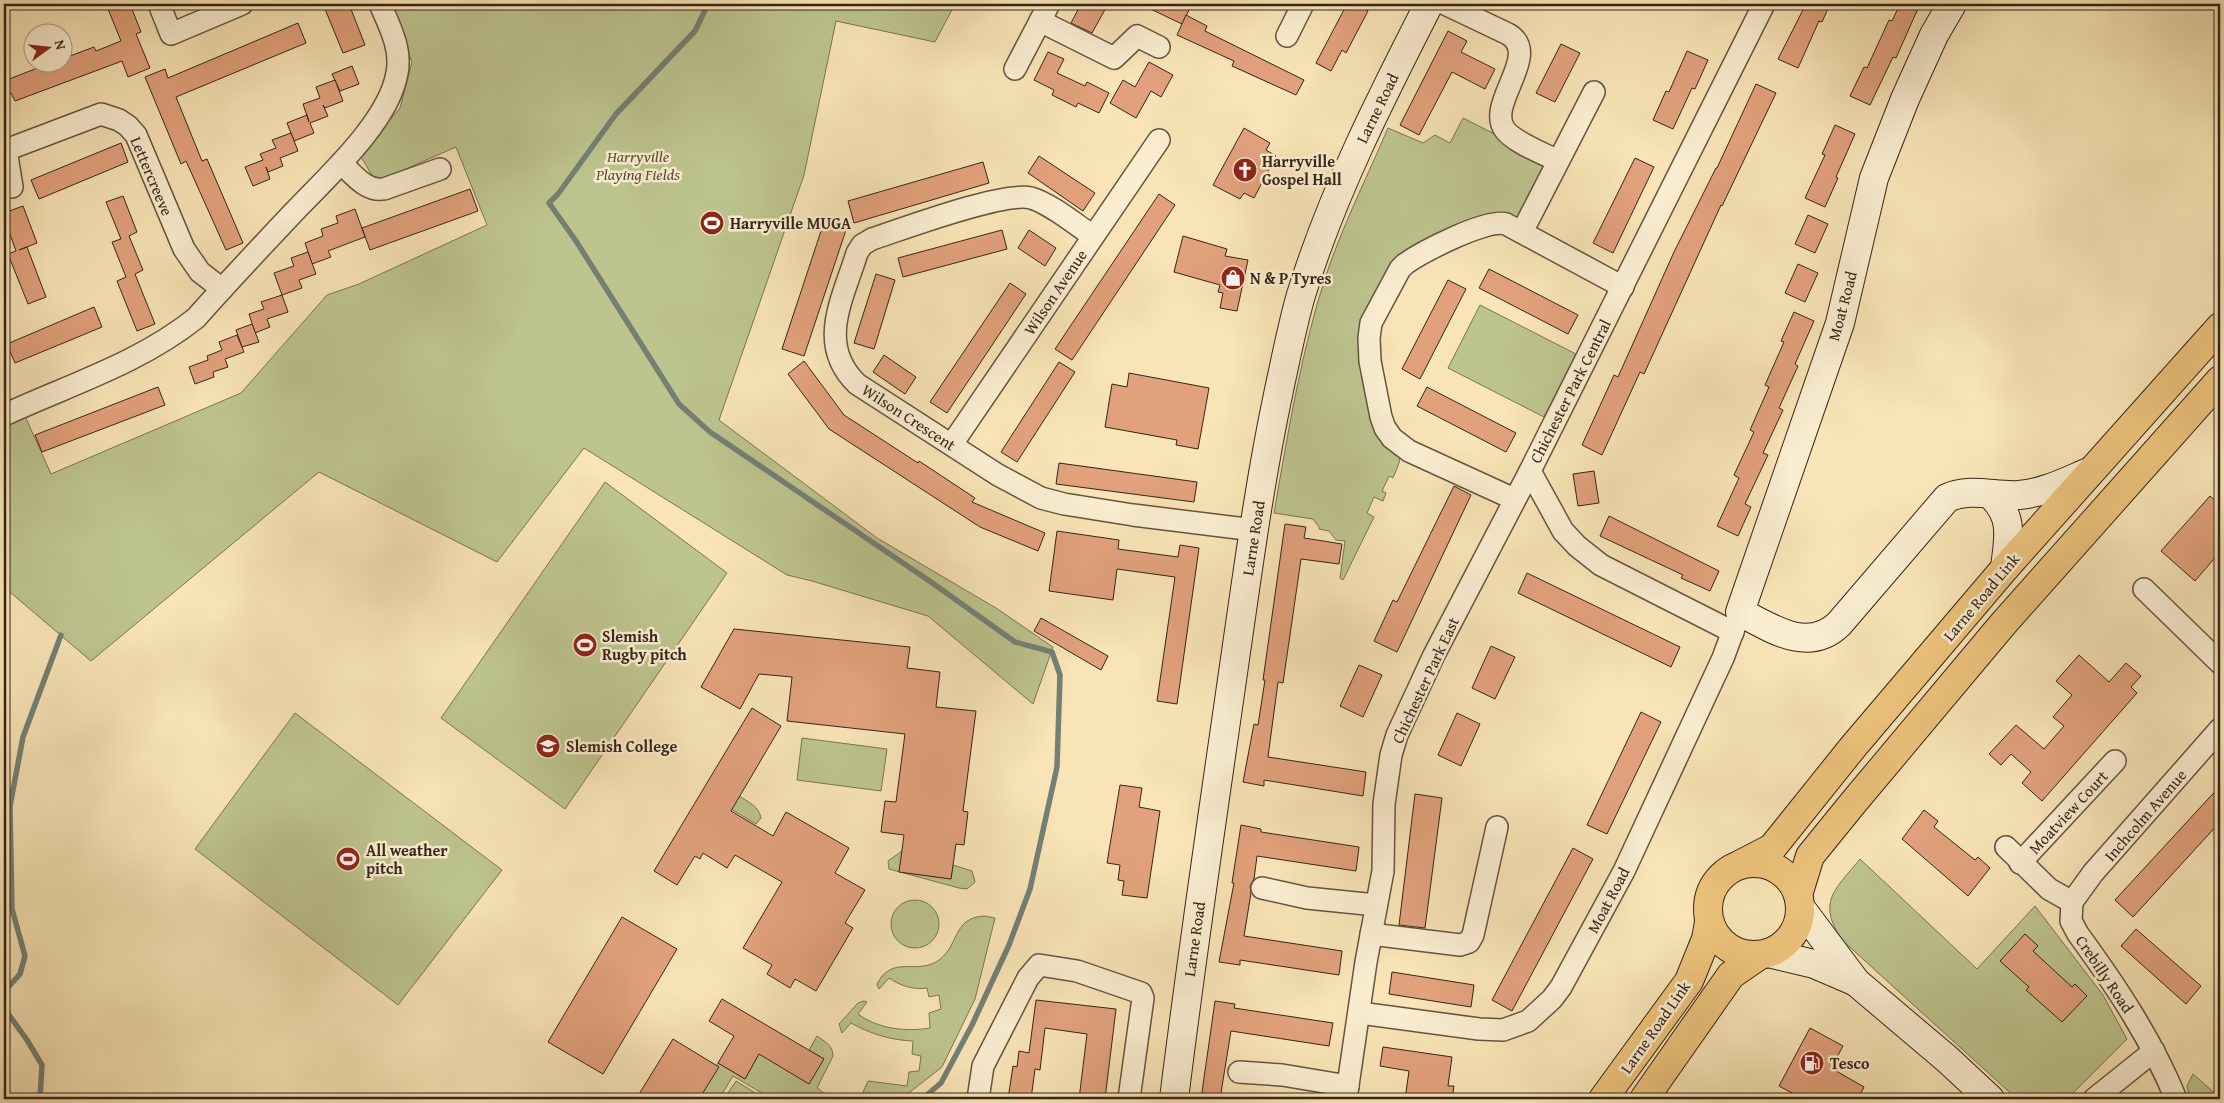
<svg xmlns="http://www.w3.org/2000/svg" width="2224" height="1103" font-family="'Gentium Book Plus',serif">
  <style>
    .green { fill: #bdc48e; stroke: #7a7453 }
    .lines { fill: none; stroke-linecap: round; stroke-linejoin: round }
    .stream { stroke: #748074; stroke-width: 5.5 }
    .building { fill: #e1a17c; stroke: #362418 }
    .street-casing { stroke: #665440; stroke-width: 24 }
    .secondary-casing { stroke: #362418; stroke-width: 30 }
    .primary-casing { stroke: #362418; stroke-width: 30 }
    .street { stroke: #faedd0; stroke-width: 21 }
    .secondary { stroke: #faedd0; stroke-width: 28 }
    .primary { stroke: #ecc27b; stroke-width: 28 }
    .labels { text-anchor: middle; stroke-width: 5; stroke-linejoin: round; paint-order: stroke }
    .street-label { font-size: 16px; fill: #362418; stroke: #faedd0 }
    .park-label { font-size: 16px; font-style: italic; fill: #584c36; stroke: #faedd0 }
    .poi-label { font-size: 16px; font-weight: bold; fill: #362418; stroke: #faedd0; text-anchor: start }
  </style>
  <rect width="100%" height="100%" fill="#f8e4b6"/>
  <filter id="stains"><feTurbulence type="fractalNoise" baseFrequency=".004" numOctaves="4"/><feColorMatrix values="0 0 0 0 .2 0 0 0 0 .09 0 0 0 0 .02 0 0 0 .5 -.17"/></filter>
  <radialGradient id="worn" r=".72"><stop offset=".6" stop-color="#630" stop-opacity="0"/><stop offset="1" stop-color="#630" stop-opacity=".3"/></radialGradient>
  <g class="green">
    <polygon points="388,4 955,4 935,42 836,21 804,175 719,420 877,538 996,608 1053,647 1033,704 928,616 812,581 787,575 584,448 497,562 319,472 91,661 4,587 4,425 25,416 51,474 241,393 327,295 359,284 487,225 456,147 376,182 360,155 400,108 412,62"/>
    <path d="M1463 118 1542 158 1547 163 1527 214 1410 257 1367 319 1400 455 1399 463 1393 478 1389 476 1382 491 1386 493 1383 501 1374 497 1367 513 1374 517 1343 580 1340 578 1345 541 1336 540 1329 531 1319 529V527L1313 519 1274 513C1288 433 1301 352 1326 275 1343 225 1367 177 1388 128L1423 143 1435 135 1450 143Z"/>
    <polygon points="1480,305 1576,354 1544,417 1448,368"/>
    <polygon points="605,482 727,573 565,809 441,718"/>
    <polygon points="295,713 502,870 398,1005 195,849"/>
    <polygon points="802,738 887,749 881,791 797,780"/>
    <path d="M739 796C748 802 759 806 761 818L756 824 731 809Z"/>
    <polygon points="902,851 900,872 951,879 953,865 972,871 975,882 967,889 959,888 889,869 888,861"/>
    <path d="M1860 859 1977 969 2035 906 2103 995 2127 1039 2067 1099H2017L1842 940C1816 901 1836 889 1860 859Z"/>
    <circle cx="915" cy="924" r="24"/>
    <path d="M984 916 995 918 975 999 942 1067 901 1099H860L868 1081 907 1086 909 1072 919 1071 921 1056 912 1054 913 1041C890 1040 871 1034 851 1023L842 1033 839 1024 858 1003 864 1001 867 1002 858 1014C878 1029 906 1032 930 1028L929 1013 941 1009 939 995 929 997 927 988C913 990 901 986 889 978L879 989 877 984C892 955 914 974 936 962 960 948 951 918 984 916Z"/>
    <path d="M817 1036C825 1042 833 1045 833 1056L817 1088 832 1099H772L733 1076 719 1099H697L718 1063 745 1079 759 1054 824 1059 809 1050Z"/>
    <polygon points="2193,1074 2220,1098 2220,1099 2190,1099 2187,1086"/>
    <polygon points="736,1081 765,1099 724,1099"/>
  </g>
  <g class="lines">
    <g class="stream">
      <polyline points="708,4 695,31 616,114 558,194 549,203 576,241 679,404 710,432 931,582 1015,642 1052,652 1060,675 1057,767 1030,889 1009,945 972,1025 941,1083 922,1099"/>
      <polyline points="4,992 20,974 25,956 12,909 10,806 23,737 61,635"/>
      <polyline points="4,1008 27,1040 42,1065 40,1099"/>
    </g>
  </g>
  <g class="building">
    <polygon points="106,4 130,4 141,32 136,34 150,68 128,77 122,61 15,101 11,93 4,96 4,81 53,62 62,62 62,59 94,47 96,51 121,41"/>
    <polygon points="323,4 349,4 365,45 343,53"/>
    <polygon points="1081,4 1108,4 1092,33 1071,23"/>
    <polygon points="1140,4 1192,4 1182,24"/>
    <polygon points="1347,4 1354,4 1368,11 1346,53 1342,50 1331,71 1316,63"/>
    <polygon points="1806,4 1830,4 1822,22 1819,21 1798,68 1778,59"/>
    <polygon points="1900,4 1920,4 1896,58 1893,57 1870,105 1850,96 1864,67 1867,68 1889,20 1892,21"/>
    <polygon points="1186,15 1207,26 1205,31 1304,80 1296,95 1232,66 1234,61 1177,35"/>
    <polygon points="298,23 306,43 176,97 202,161 207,159 243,243 226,250 186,161 181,164 145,77 165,69 168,78"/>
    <polygon points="1448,31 1467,41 1461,52 1495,69 1485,89 1452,72 1419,135 1400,125"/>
    <polygon points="1561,44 1580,53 1555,102 1536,93"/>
    <polygon points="1687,51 1708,60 1695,89 1692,88 1673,129 1653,120 1666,91 1669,92"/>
    <polygon points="1048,52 1064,59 1057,73 1085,86 1087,82 1109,93 1099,113 1078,103 1076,107 1052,95 1054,90 1034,80"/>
    <polygon points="1149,62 1173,75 1161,97 1151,91 1136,118 1110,103 1123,80 1135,87"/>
    <polygon points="352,66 359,84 340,91 332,74"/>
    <polygon points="335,80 343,101 325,108 323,105 328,116 310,123 314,133 294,141 287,123 307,115 309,122 303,104 320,98 316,87"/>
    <polygon points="1756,84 1776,93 1722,206 1721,205 1644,374 1640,372 1602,455 1582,445 1614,375 1618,377 1674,252 1716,168 1717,168"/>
    <polygon points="1835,125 1855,134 1836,177 1838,178 1825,207 1805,198 1825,155 1822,154"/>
    <polygon points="1244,128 1270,143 1266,150 1276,156 1254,198 1244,193 1240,199 1213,185"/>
    <polygon points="291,133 298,151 280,158 283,166 268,172 266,167 270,179 253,186 245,167 263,160 260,154 276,148 272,140"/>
    <polygon points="121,143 128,162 39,199 31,180"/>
    <polygon points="1039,156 1095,193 1083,211 1028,173"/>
    <polygon points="1635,158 1654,167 1613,253 1593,243"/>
    <polygon points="983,162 989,183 854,223 848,201"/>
    <polygon points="470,189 478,211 370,250 362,228"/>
    <polygon points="1159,194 1175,205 1072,360 1055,349"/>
    <polygon points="123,196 137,232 129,236 143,270 135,274 155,324 137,331 117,281 126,277 112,242 121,239 106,202"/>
    <polygon points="23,206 37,243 19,250 27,247 46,297 28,304 8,254 16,251 4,218 4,213"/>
    <polygon points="355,209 365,237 328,251 331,257 312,264 305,243 323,236 321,229 338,223 336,216"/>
    <polygon points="1808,215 1828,224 1815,253 1795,244"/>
    <polygon points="826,216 848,224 804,356 782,349"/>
    <polygon points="1002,230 1007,249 903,277 898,258"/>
    <polygon points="1029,230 1056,248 1045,266 1018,248"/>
    <polygon points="1183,236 1227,249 1225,256 1248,260 1237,311 1220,308 1223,293 1218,292 1220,285 1174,272"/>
    <polygon points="308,252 316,274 299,280 302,288 282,295 274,273 294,266 291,258"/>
    <polygon points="1798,264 1818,273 1805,302 1785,293"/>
    <polygon points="1489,269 1578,315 1568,334 1479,288"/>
    <polygon points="876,274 895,280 874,349 854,343"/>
    <polygon points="1448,280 1466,289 1420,379 1402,369"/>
    <polygon points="1010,283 1026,294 947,413 930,402"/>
    <polygon points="282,295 288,312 267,319 270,327 255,333 249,314 264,309 261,302"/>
    <polygon points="94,307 102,327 15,363 7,344"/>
    <polygon points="1794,312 1814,321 1795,364 1798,366 1779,408 1783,410 1763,453 1768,455 1745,504 1751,507 1738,536 1717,526 1739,478 1734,475 1754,432 1750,430 1769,387 1765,385 1784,342 1781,341"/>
    <polygon points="252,324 259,342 242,347 236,330"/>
    <polygon points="237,335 244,352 225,359 228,367 213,372 214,377 195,384 189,367 208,360 207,356 222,350 219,342"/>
    <polygon points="884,355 916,377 905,394 873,372"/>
    <polygon points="804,361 844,415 918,463 919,461 975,498 972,502 1045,533 1038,551 980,527 829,429 788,374"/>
    <polygon points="1059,362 1075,372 1017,462 1001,452"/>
    <polygon points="1129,373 1209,388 1198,449 1176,445 1177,440 1105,427 1112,384 1127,387"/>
    <polygon points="158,387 165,405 42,452 35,435"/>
    <polygon points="1427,387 1516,433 1506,452 1417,406"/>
    <polygon points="1059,463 1197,482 1194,502 1056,484"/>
    <polygon points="1594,471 1599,503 1578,506 1573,474"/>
    <polygon points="1454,486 1471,495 1397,652 1374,641 1393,600 1397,602"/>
    <polygon points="2210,496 2220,505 2220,552 2195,581 2161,551"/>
    <polygon points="1609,516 1719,571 1710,591 1681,578 1683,575 1600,536"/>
    <polygon points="1285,524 1306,527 1304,538 1342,544 1339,564 1301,559 1283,683 1278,682 1268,757 1366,772 1363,796 1264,780 1264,786 1243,782 1254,724 1258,725 1265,680 1263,680"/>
    <polygon points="1057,531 1119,540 1118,549 1178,557 1180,545 1199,548 1177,704 1157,701 1175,577 1117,569 1113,600 1049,591"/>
    <polygon points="1527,573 1680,647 1671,667 1518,593"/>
    <polygon points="1041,618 1108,656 1101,670 1034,631"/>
    <polygon points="734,629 910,647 907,668 940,672 936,707 976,711 963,811 968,812 964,845 956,844 951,879 899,872 904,835 881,832 885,801 896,802 905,734 787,721 792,677 759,674 740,709 701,687"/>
    <polygon points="1491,646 1515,657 1495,699 1472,688"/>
    <polygon points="2079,655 2109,682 2126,663 2141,676 2131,687 2137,693 2042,801 2022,783 2031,772 2011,754 2001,765 1989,754 2016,725 2044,749 2064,726 2053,717 2072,695 2056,681"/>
    <polygon points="1359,665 1382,675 1363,717 1340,706"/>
    <polygon points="752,708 781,726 731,811 773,836 786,812 849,848 835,873 865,890 845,923 853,928 816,991 795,979 790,988 767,974 772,965 743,948 782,882 735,855 727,868 703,853 700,859 695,856 677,885 654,871"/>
    <polygon points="1641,712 1661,722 1607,834 1587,825"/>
    <polygon points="1457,713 1480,724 1461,766 1438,755"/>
    <polygon points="1120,785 1142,788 1139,807 1160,811 1147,898 1122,895 1124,881 1118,880 1120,865 1107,863"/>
    <polygon points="2220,786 2220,822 2133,917 2115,900"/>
    <polygon points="1415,794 1442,798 1425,928 1399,925"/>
    <polygon points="1924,810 1938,821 1934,827 1975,860 1978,857 1990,868 1968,896 1902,839"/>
    <polygon points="1241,825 1261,829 1261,832 1359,847 1356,871 1257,856 1254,879 1250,886 1251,893 1244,936 1342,951 1339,975 1240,960 1240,965 1219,962 1234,883 1232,883"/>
    <polygon points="1573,848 1593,859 1512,1011 1492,1000"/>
    <polygon points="622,917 677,949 603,1074 548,1042"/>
    <polygon points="2136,929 2201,986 2186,1004 2121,946"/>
    <polygon points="2025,934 2038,946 2033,951 2072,987 2075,984 2087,996 2062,1022 2026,990 2029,987 2000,961"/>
    <polygon points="1392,972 1474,985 1471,1007 1389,994"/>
    <polygon points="722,999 824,1059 809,1084 759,1054 745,1079 718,1063 734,1036 709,1021"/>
    <polygon points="1036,1000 1116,1009 1105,1099 1079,1099 1087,1034 1045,1028 1040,1070 1035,1069 1031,1099 1008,1099 1013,1066 1017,1067 1019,1051 1029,1053"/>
    <polygon points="1215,1001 1235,1004 1234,1008 1333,1023 1329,1046 1231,1031 1220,1099 1201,1099"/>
    <polygon points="1810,1028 1843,1046 1831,1068 1864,1087 1858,1099 1803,1099 1779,1086"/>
    <polygon points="673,1039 719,1067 699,1099 636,1099"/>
    <polygon points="1383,1047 1452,1057 1448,1086 1454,1086 1452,1099 1405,1099 1409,1071 1380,1066"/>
  </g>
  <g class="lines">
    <defs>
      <g id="street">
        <polyline points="159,4 171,34 242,4"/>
        <path d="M1445 4 1508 34C1543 54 1485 104 1505 130 1515 143 1543 153 1558 161"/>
        <polyline points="1040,21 1114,58 1137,36 1159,47"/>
        <polyline points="1287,36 1303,4"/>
        <polyline points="1015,69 1049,4"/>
        <path d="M341 163C353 174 366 192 384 189L440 169"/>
        <polyline points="12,187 6,150 101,114 119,120 128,126 136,135 184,249 200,272 222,289"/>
        <polyline points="1522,232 1594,92"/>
        <path d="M1093 236C1075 224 1051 204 1031 198 1004 191 903 229 872 239L862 245 857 253C843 299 816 344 857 384L998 475 1041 498 1064 504 1133 515 1254 530"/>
        <path d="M4 415C69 385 140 363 196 318 227 283 259 249 292 214 326 178 389 122 397 73 402 49 389 25 380 4"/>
        <polyline points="952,444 1159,140"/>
        <polyline points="1530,471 1563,531 1577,546 1601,565 1733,632"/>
        <path d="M1514 499 1409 451 1392 438 1385 428 1381 417 1370 361 1369 338 1371 323 1400 269 1405 264C1422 252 1487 218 1506 224L1623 287"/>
        <polyline points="2144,589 2220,663"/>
        <polyline points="2006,847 2049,889 2072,902"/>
        <polyline points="2020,863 2115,761"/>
        <polyline points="1262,888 1307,898 1376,905"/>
        <polyline points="2072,902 2093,873 2220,729"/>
        <path d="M2072 902 2071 921 2078 934C2116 986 2152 1040 2176 1099"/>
        <polyline points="1371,934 1460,945 1469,942 1473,935 1497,827"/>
        <polyline points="1360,1013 1479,1029 1503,1030 1528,1021 1552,999 1561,987 1624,871 1723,658 1740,612"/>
        <polyline points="1239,1072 1282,1075 1348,1086"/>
        <polyline points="978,1099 983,1066 1028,978 1039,965 1077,971 1141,993 1143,998 1129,1099"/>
        <polyline points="1346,1099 1366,962 1383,871 1384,804 1391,755 1397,735 1434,655 1530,471 1764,4"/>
        <polyline points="2094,1099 2154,1051"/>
      </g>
      <g id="secondary">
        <path d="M1952 4 1934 35 1905 99 1874 178 1840 323 1740 612C1771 628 1808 654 1839 624L1947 498C1971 487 1995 497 2019 495 2044 493 2067 481 2089 472"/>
        <path d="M1991 495C2015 518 2008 539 2005 568"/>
        <polyline points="1800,907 1856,982 1947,1059 1990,1099"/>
        <polyline points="1768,953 1814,964 1856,982"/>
        <path d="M1174 1099C1192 952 1214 806 1235 659 1248 569 1260 479 1279 390 1286 358 1292 326 1301 295 1332 194 1381 98 1429 4"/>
      </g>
      <g id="primary">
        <circle cx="1754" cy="909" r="46"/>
        <polyline points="1741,864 1772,848 1853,747 2005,568 2220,327"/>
        <polyline points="1798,895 1810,856 1853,803 2003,624 2220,380"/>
        <polyline points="1603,1099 1689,981 1706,939 1709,922"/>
        <polyline points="1644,1099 1731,975 1760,955"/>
      </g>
    </defs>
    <use href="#street" class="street-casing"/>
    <use href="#secondary" class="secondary-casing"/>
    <use href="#primary" class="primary-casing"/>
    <use href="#street" class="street"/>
    <use href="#secondary" class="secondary"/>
    <use href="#primary" class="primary"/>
  </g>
  <defs>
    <symbol id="church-disc" viewBox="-11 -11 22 22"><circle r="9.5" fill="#8f2418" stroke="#faedd0"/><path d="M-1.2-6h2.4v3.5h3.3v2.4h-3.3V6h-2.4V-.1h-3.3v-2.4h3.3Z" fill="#fff"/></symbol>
    <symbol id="stadium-disc" viewBox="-11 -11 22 22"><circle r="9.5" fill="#8f2418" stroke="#faedd0"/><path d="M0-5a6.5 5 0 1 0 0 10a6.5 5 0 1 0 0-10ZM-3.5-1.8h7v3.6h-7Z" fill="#fff"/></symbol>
    <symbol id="shop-disc" viewBox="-11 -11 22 22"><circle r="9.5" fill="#8f2418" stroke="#faedd0"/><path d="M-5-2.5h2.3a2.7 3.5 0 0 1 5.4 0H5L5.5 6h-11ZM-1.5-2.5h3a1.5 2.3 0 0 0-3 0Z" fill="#fff"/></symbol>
    <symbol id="school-disc" viewBox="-11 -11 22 22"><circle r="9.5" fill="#8f2418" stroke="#faedd0"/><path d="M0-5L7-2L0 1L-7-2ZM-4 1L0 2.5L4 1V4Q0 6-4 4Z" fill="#fff"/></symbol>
    <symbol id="fuel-disc" viewBox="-11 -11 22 22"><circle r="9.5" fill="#8f2418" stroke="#faedd0"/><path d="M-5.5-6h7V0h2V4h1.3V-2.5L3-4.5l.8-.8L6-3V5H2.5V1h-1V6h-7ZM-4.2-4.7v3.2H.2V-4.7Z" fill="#fff"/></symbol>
  </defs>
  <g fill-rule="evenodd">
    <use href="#church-disc" x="1231" y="156" width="28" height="28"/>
    <use href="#stadium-disc" x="698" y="209" width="28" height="28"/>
    <use href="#shop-disc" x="1219" y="264" width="28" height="28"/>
    <use href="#stadium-disc" x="571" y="631" width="28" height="28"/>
    <use href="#school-disc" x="534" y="732" width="28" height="28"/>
    <use href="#stadium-disc" x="334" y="845" width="28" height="28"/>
    <use href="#fuel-disc" x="1798" y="1049" width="28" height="28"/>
  </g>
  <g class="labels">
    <g class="street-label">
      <text transform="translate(1377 108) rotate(-64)" y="6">Larne Road</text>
      <text transform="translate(152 176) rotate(67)" y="6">Lettercreeve</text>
      <text transform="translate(1055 292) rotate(-56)" y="6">Wilson Avenue</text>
      <text transform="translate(1842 306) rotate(-75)" y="6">Moat Road</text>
      <text transform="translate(1570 391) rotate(-63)" y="6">Chichester Park Central</text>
      <text transform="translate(909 417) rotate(33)" y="6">Wilson Crescent</text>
      <text transform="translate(1253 538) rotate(-81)" y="6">Larne Road</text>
      <text transform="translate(1981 597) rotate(-50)" y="6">Larne Road Link</text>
      <text transform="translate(1425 680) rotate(-65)" y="6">Chichester Park East</text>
      <text transform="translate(2068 812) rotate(-47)" y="6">Moatview Court</text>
      <text transform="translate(2145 815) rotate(-49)" y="6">Inchcolm Avenue</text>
      <text transform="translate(1608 900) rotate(-62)" y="6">Moat Road</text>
      <text transform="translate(1194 939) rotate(-82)" y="6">Larne Road</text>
      <text transform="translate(2105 974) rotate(56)" y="6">Crebilly Road</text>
      <text transform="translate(1655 1027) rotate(-55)" y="6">Larne Road Link</text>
    </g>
    <g class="park-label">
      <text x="638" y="162">Harryville<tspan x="638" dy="18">Playing Fields</tspan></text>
    </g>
    <g class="poi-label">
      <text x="1262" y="167">Harryville<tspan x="1262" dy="18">Gospel Hall</tspan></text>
      <text x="730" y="229">Harryville MUGA</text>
      <text x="1250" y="284">N &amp; P Tyres</text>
      <text x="602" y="642">Slemish<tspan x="602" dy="18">Rugby pitch</tspan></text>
      <text x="566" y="752">Slemish College</text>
      <text x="366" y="856">All weather<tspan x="366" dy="18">pitch</tspan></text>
      <text x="1830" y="1069">Tesco</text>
    </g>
  </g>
  <rect width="2224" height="1103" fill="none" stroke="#f8e4b6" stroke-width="20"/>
  <rect x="5" y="5" width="2214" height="1093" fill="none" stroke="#362418" stroke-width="2.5"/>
  <rect x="10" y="10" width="2204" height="1083" fill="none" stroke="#362418"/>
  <g transform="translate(48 48) rotate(75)"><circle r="24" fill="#faedd0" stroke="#ac9d86"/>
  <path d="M0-4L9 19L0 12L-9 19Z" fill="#8f2418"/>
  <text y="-8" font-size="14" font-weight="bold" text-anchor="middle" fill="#362418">N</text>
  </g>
  <rect width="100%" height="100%" filter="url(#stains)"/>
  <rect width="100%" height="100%" fill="url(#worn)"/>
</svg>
